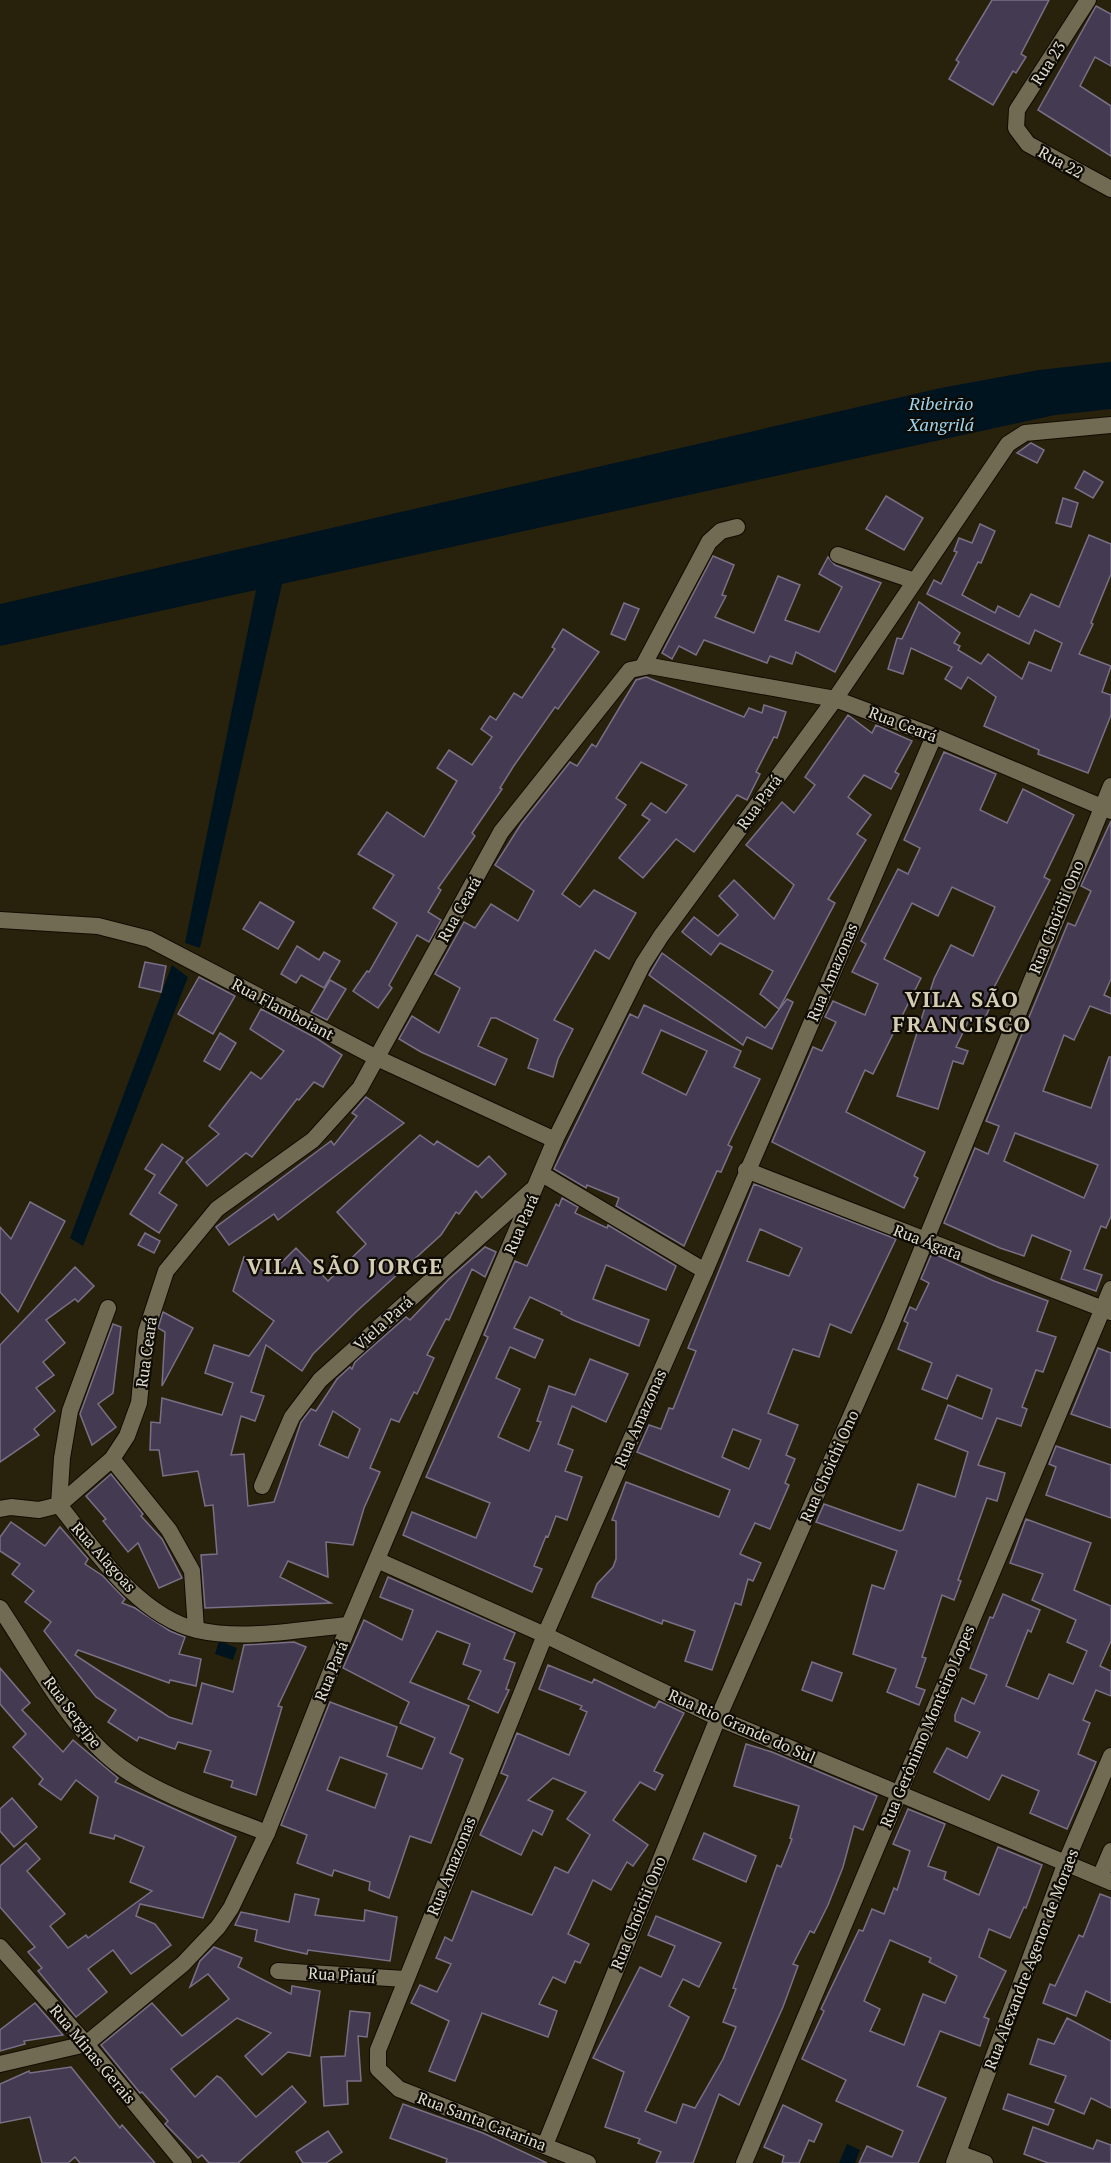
<svg xmlns="http://www.w3.org/2000/svg" width="1111" height="2163" font-family="'PT Serif',serif">
  <style>
    .water { fill: #00141f }
    .building { fill: #443b52; stroke: #797086; stroke-width: 1.5; fill-rule: evenodd }
    .lines { fill: none; stroke-linecap: round; stroke-linejoin: round }
    .minor-casing { stroke: #110b00; stroke-width: 18 }
    .minor { stroke: #726b54; stroke-width: 16 }
    .labels { text-anchor: middle; stroke-width: 4.5; stroke-linejoin: round; paint-order: stroke }
    .street-label { font-size: 16px; fill: #e0ddd0; stroke: #0e0b04 }
    .water-label { font-size: 18px; font-style: italic; fill: #9cd5f1; stroke: #0e0b04 }
    .district-label { font-size: 22px; font-weight: bold; letter-spacing: 1.5px; fill: #d4ccb3; stroke: #0e0b04 }
  </style>
  <rect width="100%" height="100%" fill="#28220d"/>
  <g class="water">
    <polygon points="1111,362 1111,409 1055,415 282,584 200,948 185,943 256,590 0,646 0,604 941,388 1039,370"/>
    <polygon points="172,965 188,977 83,1246 70,1238"/>
    <polygon points="219,1641 237,1648 233,1660 215,1654"/>
    <polygon points="847,2144 860,2150 855,2163 839,2163"/>
  </g>
  <g class="building">
    <polygon points="992,0 1049,0 1021,54 1026,57 1016,73 1013,71 993,105 949,79 959,62 956,60"/>
    <polygon points="1096,6 1111,14 1111,66 1095,57 1080,86 1111,106 1111,156 1038,110"/>
    <polygon points="1031,443 1044,450 1037,463 1017,453"/>
    <polygon points="1084,471 1103,482 1093,498 1075,488"/>
    <polygon points="886,496 923,518 904,550 866,529"/>
    <polygon points="1063,498 1078,503 1071,527 1056,523"/>
    <polygon points="980,524 995,531 981,563 978,562 962,595 995,613 998,606 1019,617 1031,594 1059,607 1089,535 1111,544 1111,574 1091,623 1093,624 1079,654 1111,666 1102,692 1111,695 1111,715 1088,773 1038,754 1039,750 984,726 996,697 968,677 961,689 945,679 952,667 911,648 903,674 888,669 897,638 902,639 919,602 960,633 954,643 960,646 958,650 981,664 988,654 1022,679 1029,662 1051,671 1062,643 1035,630 1029,644 927,594 934,580 941,584 957,552 954,551 959,538 972,543"/>
    <polygon points="713,556 734,565 722,595 726,596 715,617 754,633 778,576 800,585 785,620 819,632 842,587 819,574 828,557 835,565 881,583 835,672 796,652 792,664 770,656 767,663 704,640 696,655 679,646 672,659 662,653"/>
    <polygon points="624,603 639,609 625,640 611,634"/>
    <polygon points="563,629 599,652 558,709 555,707 513,767 500,788 502,789 472,833 475,836 438,888 441,890 428,912 441,920 429,942 417,935 389,985 392,988 378,1008 353,991 367,971 369,972 397,923 373,908 394,875 358,854 387,812 424,837 457,781 437,768 449,750 472,765 492,737 481,729 490,716 496,720 514,693 522,698 555,649 552,647"/>
    <polygon points="646,677 744,717 749,708 762,713 764,705 786,712 777,738 774,737 756,772 760,774 747,800 737,795 694,852 676,839 643,878 619,858 650,820 642,815 651,803 666,813 687,785 641,762 616,798 626,805 562,894 580,907 594,890 636,913 609,959 595,950 554,1020 573,1029 558,1059 553,1077 528,1068 538,1039 496,1018 491,1018 478,1046 507,1059 495,1085 421,1052 399,1039 412,1016 439,1033 460,988 435,974 464,922 475,928 491,904 518,921 534,891 495,865 521,824 570,762 577,766 592,744 596,747 636,680"/>
    <polygon points="848,715 872,733 876,725 912,741 895,772 899,774 891,789 864,775 848,797 871,815 857,834 866,840 828,899 835,903 779,1009 760,994 773,971 720,943 711,955 682,932 694,917 718,936 738,915 719,896 734,880 774,919 794,885 746,845 782,802 794,813 815,785 805,777"/>
    <polygon points="944,752 996,774 980,810 1007,823 1023,789 1074,815 1044,877 1050,880 989,997 994,999 983,1022 971,1016 956,1047 968,1051 963,1064 953,1061 938,1109 897,1096 934,979 951,945 973,956 995,907 952,887 938,916 912,903 884,959 921,978 873,1074 865,1070 846,1112 925,1152 914,1176 918,1178 904,1208 772,1142 813,1047 822,1051 836,1022 825,1017 833,1001 865,1015 878,984 852,972 866,944 861,941 898,869 908,874 920,848 904,840"/>
    <path d="M1111 821V979L1104 995 1111 998V1014L1090 1006 1074 1040 1064 1035 1043 1091 1091 1108 1109 1057H1111V1216L1106 1228 1101 1226 1084 1269 1102 1275 1096 1291 1061 1279 1071 1251 1032 1235 1024 1256 1000 1248 944 1223 975 1148 988 1154 999 1126 986 1121 1068 923 1075 926 1091 891 1081 886ZM1015 1133 1098 1165 1084 1198 1004 1161Z"/>
    <polygon points="260,902 294,922 278,949 243,929"/>
    <polygon points="297,946 319,960 324,952 340,961 324,988 301,975 296,983 281,974"/>
    <polygon points="662,953 765,1028 787,999 793,1002 772,1049 747,1037 743,1045 649,975"/>
    <polygon points="145,962 166,966 161,992 139,987"/>
    <polygon points="199,977 235,996 213,1034 178,1014"/>
    <polygon points="330,980 346,989 327,1020 311,1012"/>
    <path d="M644 1005 741 1051 734 1067 760 1079 728 1145 732 1147 721 1172 717 1171 684 1246 616 1206 619 1198 587 1185 586 1188 554 1169 630 1014 638 1018ZM661 1030 707 1051 686 1095 642 1073Z"/>
    <polygon points="261,1009 316,1038 342,1055 323,1087 314,1082 299,1100 297,1099 252,1157 246,1153 207,1186 186,1162 219,1134 209,1126 251,1072 261,1079 284,1051 250,1029"/>
    <polygon points="220,1033 236,1043 220,1070 204,1061"/>
    <polygon points="366,1097 404,1123 278,1220 274,1214 229,1245 216,1227 331,1141 334,1145 357,1116 352,1113"/>
    <path d="M420 1135 434 1145 437 1141 478 1167 489 1156 506 1174 482 1198 476 1191 459 1214 456 1212 441 1235 357 1311 313 1354 302 1371 266 1345 251 1392 264 1396 255 1421 241 1416 231 1455 244 1454 248 1506 274 1502 301 1422 311 1409 316 1411 337 1379 350 1367 352 1369 355 1362 406 1317 410 1320 449 1279 485 1247 496 1252 485 1277 472 1269 449 1320 446 1319 427 1355 434 1358 417 1394 414 1392 399 1422 391 1419 370 1468 380 1472 364 1508 353 1545 326 1542 328 1577 288 1561 280 1577 331 1603 205 1608 201 1555 217 1554 213 1505 205 1506 198 1471 163 1476 159 1450H150L151 1422 160 1423 162 1398 222 1415 233 1383 205 1373 214 1345 249 1356 274 1321 233 1291 244 1257 269 1275 296 1248 328 1281 366 1244 337 1212ZM333 1411 360 1429 348 1458 319 1445Z"/>
    <polygon points="162,1144 183,1158 159,1193 177,1205 159,1233 130,1214 155,1175 145,1169"/>
    <path d="M754 1184 896 1239 851 1333 830 1324 819 1357 793 1349 768 1413 798 1425 786 1455 795 1459 785 1483 789 1485 770 1529 755 1523 740 1554 761 1563 753 1581 748 1579 741 1605 735 1603 712 1670 685 1661 695 1631 663 1620 662 1624 592 1597 597 1584 613 1567 616 1559V1521L612 1520 626 1482 719 1517 730 1490 637 1452 649 1425 661 1429 669 1408 673 1409 696 1351 688 1348ZM760 1229 802 1248 789 1276 747 1261ZM733 1429 761 1440 749 1469 722 1457Z"/>
    <polygon points="562,1198 578,1207 575,1213 607,1228 608,1225 676,1266 666,1290 606,1265 593,1299 649,1320 639,1346 573,1320 561,1314 562,1312 530,1297 514,1328 543,1340 535,1358 510,1347 496,1378 520,1389 498,1437 529,1451 541,1422 537,1421 549,1386 575,1395 590,1359 628,1374 606,1422 572,1406 558,1444 573,1450 565,1471 582,1477 567,1520 556,1516 548,1537 546,1536 534,1566 542,1569 532,1592 403,1535 412,1512 476,1538 490,1503 426,1477 488,1337 484,1335 515,1261 527,1266 556,1204 559,1206"/>
    <polygon points="30,1202 65,1221 18,1312 0,1292 0,1227 11,1239"/>
    <polygon points="145,1233 160,1241 154,1253 138,1245"/>
    <polygon points="932,1253 994,1281 1048,1301 1037,1331 1056,1337 1043,1372 1036,1370 1022,1407 1027,1409 1021,1426 997,1418 978,1465 1005,1473 997,1501 987,1498 958,1580 961,1581 954,1600 942,1595 922,1657 926,1658 916,1687 925,1690 919,1705 887,1692 896,1669 853,1654 872,1585 884,1589 897,1551 816,1522 824,1504 900,1531 903,1530 918,1484 955,1497 968,1452 935,1439 948,1405 982,1419 992,1389 957,1375 947,1399 922,1389 932,1363 898,1349 908,1323 904,1321 910,1307 916,1310 929,1283 921,1279"/>
    <polygon points="75,1267 94,1286 78,1302 75,1299 46,1320 65,1343 43,1362 54,1375 36,1388 55,1411 34,1429 39,1435 0,1462 0,1345"/>
    <polygon points="163,1312 193,1328 162,1386 165,1332 158,1328"/>
    <polygon points="113,1324 121,1327 113,1393 98,1404 116,1427 92,1445 80,1414"/>
    <polygon points="1098,1348 1111,1353 1111,1428 1071,1414"/>
    <polygon points="1056,1446 1111,1465 1111,1518 1046,1495 1056,1467 1049,1464"/>
    <polygon points="111,1474 143,1514 141,1516 162,1539 182,1578 159,1588 138,1543 128,1552 103,1521 106,1519 86,1496"/>
    <polygon points="1026,1519 1091,1543 1074,1590 1111,1606 1111,1641 1100,1666 1111,1671 1111,1696 1096,1690 1083,1720 1090,1723 1078,1754 1096,1762 1067,1829 1030,1813 1039,1791 1002,1775 989,1800 934,1772 947,1748 967,1758 980,1732 955,1721 955,1715 962,1698 974,1704 987,1675 970,1668 990,1617 993,1618 1003,1594 1040,1610 1031,1632 1028,1630 1006,1686 1038,1699 1049,1674 1073,1684 1087,1651 1067,1642 1076,1620 1032,1600 1043,1574 1010,1563"/>
    <polygon points="11,1522 45,1546 60,1527 88,1559 85,1564 103,1576 125,1599 122,1603 135,1608 170,1631 185,1637 179,1654 201,1659 196,1686 170,1680 169,1683 78,1650 75,1655 169,1717 192,1724 202,1683 233,1692 244,1645 294,1642 306,1647 278,1706 282,1707 256,1795 231,1787 233,1781 204,1772 211,1751 178,1742 175,1749 139,1737 137,1741 108,1722 116,1710 96,1697 44,1631 51,1622 25,1602 34,1591 12,1574 20,1564 0,1551 0,1537"/>
    <path d="M388 1577 515 1633 504 1659 515 1663 506 1689 509 1690 498 1713 468 1699 481 1671 463 1664 470 1644 437 1631 410 1682 469 1706 450 1753 463 1759 431 1843 410 1836 389 1898 369 1890 370 1882 334 1870 332 1876 297 1863 307 1835 281 1825 330 1702 397 1727 387 1756 422 1769 435 1738 400 1723 409 1702 343 1668 364 1620 402 1640 413 1610 380 1597ZM340 1757 387 1774 375 1808 327 1790Z"/>
    <polygon points="812,1662 842,1673 832,1701 802,1690"/>
    <polygon points="548,1665 592,1683 594,1679 655,1708 659,1701 684,1713 654,1771 663,1775 655,1790 640,1782 613,1820 648,1845 633,1866 627,1862 611,1890 593,1880 568,1934 589,1944 580,1963 575,1961 565,1983 553,1977 539,2004 557,2011 548,2037 482,2013 455,2081 429,2071 449,2021 411,2003 420,1985 437,1992 451,1964 436,1958 445,1937 452,1941 472,1891 532,1915 555,1867 568,1873 590,1835 567,1819 586,1792 553,1778 528,1800 553,1811 542,1835 533,1830 521,1855 480,1835 508,1776 501,1773 517,1733 569,1755 587,1712 580,1709 582,1706 539,1689"/>
    <polygon points="0,1668 30,1703 22,1710 63,1752 73,1740 118,1778 115,1782 236,1837 203,1918 140,1904 136,1916 155,1924 171,1945 131,1974 113,1950 88,1969 107,1992 76,2017 38,1971 42,1968 28,1952 35,1947 0,1907 0,1866 26,1843 40,1859 27,1871 65,1914 50,1926 68,1948 86,1935 88,1938 152,1891 130,1882 144,1847 115,1835 114,1839 90,1833 98,1797 76,1780 61,1800 39,1784 43,1779 13,1747 26,1734 0,1704"/>
    <polygon points="746,1744 772,1752 877,1796 863,1830 854,1826 843,1867 828,1905 814,1933 810,1931 793,1964 798,1966 783,2007 739,2105 719,2094 693,2163 656,2163 661,2152 638,2143 640,2139 605,2127 624,2072 593,2058 640,1967 661,1977 675,1946 648,1935 656,1916 721,1943 699,1987 683,1979 669,2006 689,2017 645,2111 676,2123 683,2104 695,2108 723,2059 736,2027 723,2022 736,1989 733,1988 777,1865 781,1867 792,1839 790,1838 799,1806 734,1786"/>
    <polygon points="12,1798 37,1827 14,1847 0,1831 0,1809"/>
    <path d="M908 1809 945 1824 928 1866 946 1872 944 1879 979 1895 998 1847 1042 1865 1026 1908 1024 1907 1010 1938 989 1929 979 1957 1006 1971 984 2017 989 2019 980 2046 940 2031 917 2086 946 2098 918 2163H859L867 2146 892 2157 903 2131 836 2101 846 2080 802 2059 824 2011 821 2009 859 1930 863 1931 872 1909 884 1914 894 1888 897 1890 910 1851 893 1844ZM890 1940 931 1958 929 1962 957 1976 945 2003 923 1994 904 2045 870 2031 880 2009 864 2001Z"/>
    <polygon points="704,1833 756,1856 746,1882 693,1859"/>
    <polygon points="295,1894 319,1899 315,1915 364,1921 365,1910 397,1917 390,1961 308,1950 307,1954 284,1949 255,1941 257,1930 235,1925 241,1912 289,1922"/>
    <polygon points="1100,1894 1111,1898 1111,2003 1086,1991 1076,2016 1043,2003 1050,1984 1055,1986 1079,1935 1083,1937"/>
    <polygon points="214,1947 242,1958 238,1967 291,1994 292,1986 320,1991 310,2056 288,2052 262,2075 245,2056 271,2033 237,2018 171,2069 195,2097 217,2076 221,2078 256,2117 292,2086 306,2102 238,2163 209,2163 202,2155 198,2158 169,2128 165,2124 168,2121 142,2092 140,2093 101,2045 152,2003 182,2036 229,1999 208,1974 190,1987 200,1961"/>
    <polygon points="35,2003 63,2035 24,2041 25,2044 0,2051 0,2030"/>
    <polygon points="350,2011 370,2013 367,2037 358,2036 361,2081 347,2081 348,2104 324,2106 321,2057 345,2056"/>
    <polygon points="1067,2018 1111,2041 1111,2108 1091,2098 1084,2114 1055,2102 1066,2076 1030,2064 1038,2039 1054,2044"/>
    <polygon points="71,2067 120,2128 122,2125 155,2163 80,2163 75,2157 68,2163 42,2163 30,2117 0,2123 0,2084 29,2071 30,2073"/>
    <polygon points="1008,2094 1054,2110 1048,2125 1003,2109"/>
    <polygon points="403,2104 483,2133 547,2163 446,2163 447,2159 390,2138"/>
    <polygon points="783,2105 822,2124 814,2142 809,2140 799,2163 782,2163 784,2156 764,2147"/>
    <polygon points="1033,2127 1093,2149 1097,2140 1111,2145 1111,2163 1048,2163 1024,2154"/>
    <polygon points="328,2131 342,2152 326,2163 303,2163 296,2152"/>
  </g>
  <g class="lines">
    <defs>
      <g id="minor">
        <polyline points="1088,0 1017,110 1016,128 1028,144 1111,189"/>
        <polyline points="838,555 915,581"/>
        <polyline points="643,666 709,542 721,531 737,527"/>
        <polyline points="0,920 98,926 149,939 377,1058 555,1140"/>
        <polyline points="746,1170 1111,1312"/>
        <polyline points="542,1174 705,1271"/>
        <path d="M108 1308 70 1411 62 1458 59 1505C95 1550 137 1615 197 1630 245 1641 301 1629 349 1625"/>
        <polyline points="112,1459 169,1530 192,1571 196,1629"/>
        <polyline points="262,1486 292,1417 320,1380 532,1190"/>
        <polyline points="0,1509 11,1507 39,1510 59,1505 112,1459 127,1436 139,1403 146,1332 166,1271 217,1209 313,1140 360,1088 501,832 630,670 650,666 835,699 934,736 1111,811"/>
        <polyline points="377,1560 545,1635 718,1718 1111,1882"/>
        <path d="M0 1608C35 1660 71 1731 121 1767 164 1798 219 1814 267 1833"/>
        <polyline points="1100,1877 1111,1851"/>
        <polyline points="0,1947 86,2044 184,2163"/>
        <polyline points="278,1971 405,1979"/>
        <polyline points="0,2064 86,2044 183,1964 218,1927 231,1908 267,1833 349,1625 555,1140 643,964 661,936 835,699 1008,444 1025,433 1111,425"/>
        <polyline points="545,2145 718,1718 891,1325 1111,786"/>
        <polyline points="958,2153 985,2163"/>
        <polyline points="588,2163 399,2089 378,2069 378,2050 545,1635 705,1271 934,736"/>
        <polyline points="744,2163 1111,1289"/>
        <polyline points="954,2163 1066,1862 1111,1756"/>
      </g>
    </defs>
    <use href="#minor" class="minor-casing"/>
    <use href="#minor" class="minor"/>
  </g>
  <g class="labels">
    <g class="street-label">
      <text transform="translate(1048 63) rotate(-57)" y="6">Rua 23</text>
      <text transform="translate(1061 162) rotate(29)" y="6">Rua 22</text>
      <text transform="translate(903 724) rotate(21)" y="6">Rua Ceará</text>
      <text transform="translate(759 802) rotate(-54)" y="6">Rua Pará</text>
      <text transform="translate(459 909) rotate(-61)" y="6">Rua Ceará</text>
      <text transform="translate(1056 917) rotate(-68)" y="6">Rua Choichi Ono</text>
      <text transform="translate(832 972) rotate(-67)" y="6">Rua Amazonas</text>
      <text transform="translate(283 1009) rotate(28)" y="6">Rua Flamboiant</text>
      <text transform="translate(521 1224) rotate(-67)" y="6">Rua Pará</text>
      <text transform="translate(928 1242) rotate(21)" y="6">Rua Ágata</text>
      <text transform="translate(383 1323) rotate(-42)" y="6">Viela Pará</text>
      <text transform="translate(146 1352) rotate(-82)" y="6">Rua Ceará</text>
      <text transform="translate(640 1418) rotate(-66)" y="6">Rua Amazonas</text>
      <text transform="translate(829 1466) rotate(-66)" y="6">Rua Choichi Ono</text>
      <text transform="translate(104 1557) rotate(48)" y="6">Rua Alagoas</text>
      <text transform="translate(331 1671) rotate(-68)" y="6">Rua Pará</text>
      <text transform="translate(73 1712) rotate(53)" y="6">Rua Sergipe</text>
      <text transform="translate(742 1726) rotate(24)" y="6">Rua Rio Grande do Sul</text>
      <text transform="translate(927 1726) rotate(-67)" y="6">Rua Gerônimo Monteiro Lopes</text>
      <text transform="translate(451 1866) rotate(-68)" y="6">Rua Amazonas</text>
      <text transform="translate(638 1913) rotate(-68)" y="6">Rua Choichi Ono</text>
      <text transform="translate(1031 1959) rotate(-69)" y="6">Rua Alexandre Agenor de Moraes</text>
      <text transform="translate(342 1975) rotate(4)" y="6">Rua Piauí</text>
      <text transform="translate(93 2054) rotate(50)" y="6">Rua Minas Gerais</text>
      <text transform="translate(482 2121) rotate(21)" y="6">Rua Santa Catarina</text>
    </g>
    <g class="water-label">
      <text x="941" y="410">Ribeirão<tspan x="941" dy="21">Xangrilá</tspan></text>
    </g>
    <g class="district-label">
      <text x="962" y="1007">VILA SÃO<tspan x="962" dy="25">FRANCISCO</tspan></text>
      <text x="345" y="1274">VILA SÃO JORGE</text>
    </g>
  </g>
</svg>
